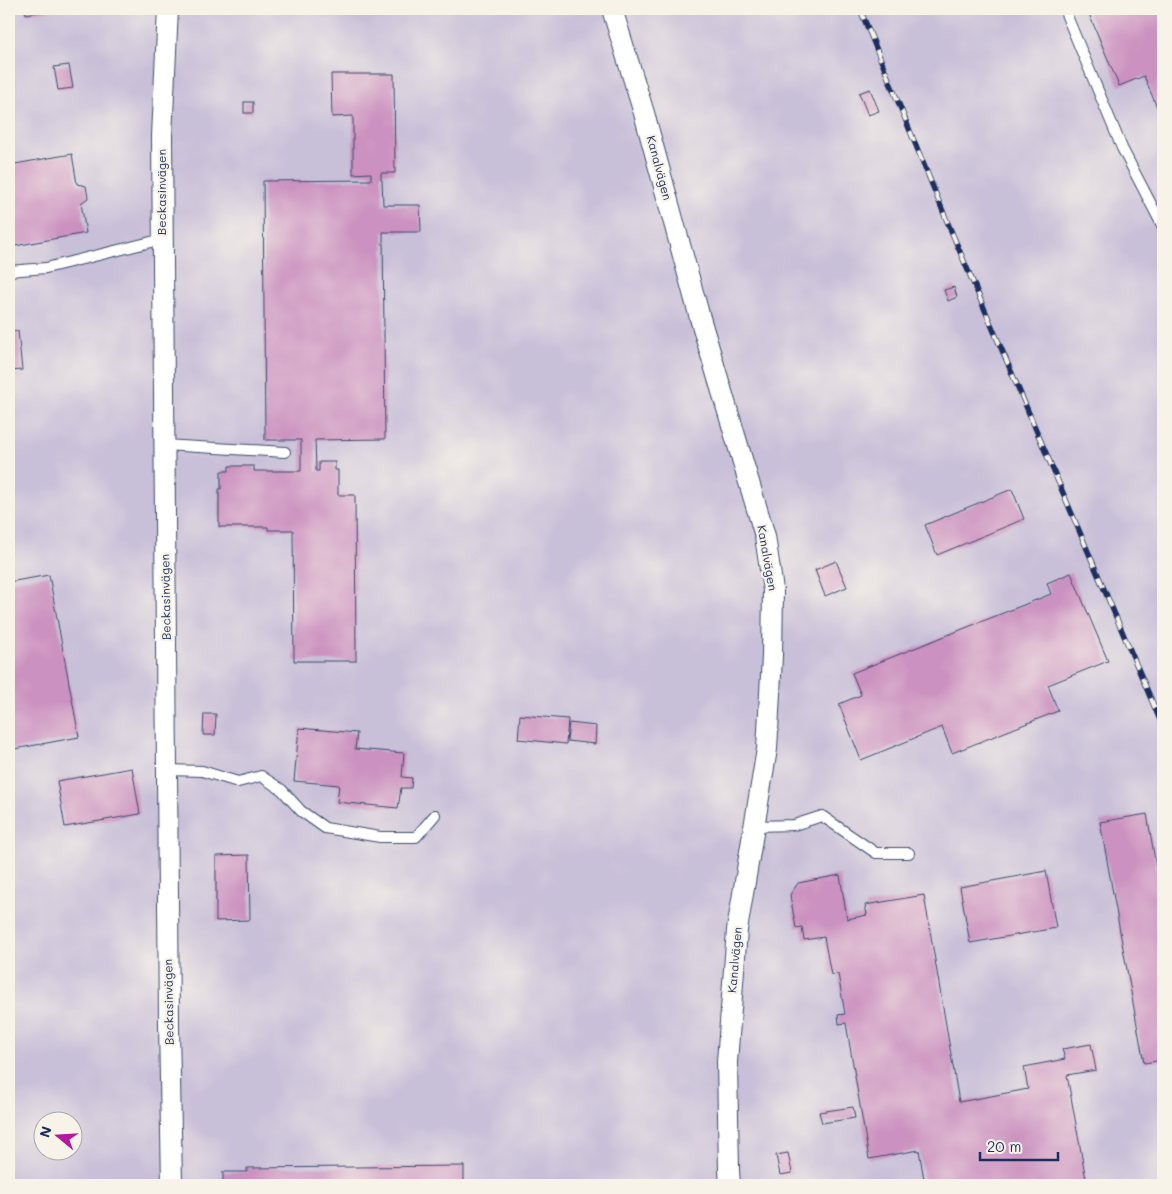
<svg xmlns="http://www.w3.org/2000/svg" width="1172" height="1194" font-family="Mali,sans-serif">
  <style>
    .industrial { fill: #c8bfd8; fill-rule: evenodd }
    .building { fill: #cb91c0 }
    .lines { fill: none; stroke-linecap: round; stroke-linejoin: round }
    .service-casing { stroke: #3b496c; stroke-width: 12 }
    .minor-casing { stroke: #3b496c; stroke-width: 22 }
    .service { stroke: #fff; stroke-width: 10 }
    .minor { stroke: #fff; stroke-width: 20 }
    .rail-casing { stroke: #1b2f5e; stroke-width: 5.5 }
    .rail { stroke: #f7f3e8; stroke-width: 4; stroke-dasharray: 11; stroke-linecap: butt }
    .labels { text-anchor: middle; stroke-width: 4.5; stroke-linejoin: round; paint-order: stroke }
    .street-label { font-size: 12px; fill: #1b2f5e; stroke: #f7f3e8 }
  </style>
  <rect width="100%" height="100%" fill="#f7f3e8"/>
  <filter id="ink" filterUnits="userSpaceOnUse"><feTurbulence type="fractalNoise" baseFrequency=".02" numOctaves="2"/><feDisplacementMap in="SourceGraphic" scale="10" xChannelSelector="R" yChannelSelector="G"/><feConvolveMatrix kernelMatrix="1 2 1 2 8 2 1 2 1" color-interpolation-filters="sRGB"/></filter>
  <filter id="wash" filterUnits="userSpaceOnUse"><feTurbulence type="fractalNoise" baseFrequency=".0096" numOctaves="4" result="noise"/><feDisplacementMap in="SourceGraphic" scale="20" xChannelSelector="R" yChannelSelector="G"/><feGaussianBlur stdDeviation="1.12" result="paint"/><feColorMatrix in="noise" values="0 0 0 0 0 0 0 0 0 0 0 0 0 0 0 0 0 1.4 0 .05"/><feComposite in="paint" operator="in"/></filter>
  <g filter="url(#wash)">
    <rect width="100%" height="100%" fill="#efdcba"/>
    <path class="industrial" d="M9 9H1163V1185H9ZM42 1122H72V1152H42Z"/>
    <g id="blocks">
      <g class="building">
        <polygon points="25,9 50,9 50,10 26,14"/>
        <polygon points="1087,9 1163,9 1163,122 1144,76 1119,86"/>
        <polygon points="69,65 73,88 58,90 54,67"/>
        <polygon points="331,74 394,74 395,173 381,173 381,180 382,180 383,205 420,205 421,232 383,232 385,439 315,440 316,471 319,471 319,462 335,462 335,470 338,470 338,495 355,495 356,661 294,661 293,530 268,530 268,527 219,527 219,489 221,489 221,471 229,471 229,466 254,466 254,471 301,471 301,440 265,440 263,181 371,180 371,173 353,174 353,116 332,117"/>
        <polygon points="870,89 879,111 868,115 859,93"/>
        <rect x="244" y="102" width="9" height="11"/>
        <polygon points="72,154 77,184 86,186 88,198 81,203 86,233 9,247 9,165"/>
        <polygon points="954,287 957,297 948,301 944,290"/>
        <polygon points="18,331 22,370 9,371 9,332"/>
        <polygon points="1012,489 1024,519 937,555 925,525"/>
        <polygon points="836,561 847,587 825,596 815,570"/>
        <polygon points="1071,573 1108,661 1048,685 1058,711 952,753 942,727 861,760 839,704 861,695 852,673 1051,594 1047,583"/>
        <polygon points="49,575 79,737 9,750 9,582"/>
        <polygon points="204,714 216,714 215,735 203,735"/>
        <polygon points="520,715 568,719 566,744 518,739"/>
        <polygon points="569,723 596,726 595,744 567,741"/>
        <polygon points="299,728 357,733 355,749 404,753 402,777 412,778 411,788 401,788 398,808 337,802 339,785 294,781"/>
        <polygon points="132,768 140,814 65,827 57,781"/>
        <polygon points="1147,814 1163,906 1163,1060 1144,1063 1100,822"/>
        <polygon points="249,855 250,920 216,921 216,856"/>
        <polygon points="1046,871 1056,928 970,943 960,887"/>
        <polygon points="840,875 847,919 867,915 865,905 924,895 959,1102 1028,1089 1024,1067 1065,1059 1062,1049 1091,1044 1096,1070 1067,1075 1087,1185 925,1185 919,1150 869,1159 846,1023 839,1024 838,1015 845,1014 838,974 831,975 824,937 804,940 802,927 796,928 790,895 798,883"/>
        <polygon points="853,1107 855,1118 822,1123 819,1112"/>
        <polygon points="788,1153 792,1173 780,1175 776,1155"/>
        <polygon points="464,1166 464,1185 223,1185 223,1172 247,1172 247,1168"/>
      </g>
    </g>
  </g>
  <g filter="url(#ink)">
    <use href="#blocks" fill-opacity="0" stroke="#3b496c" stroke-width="1"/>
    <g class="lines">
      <defs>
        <g id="service">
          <polyline points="1064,9 1122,148 1163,227"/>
          <polyline points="9,271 46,268 163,239"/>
          <polyline points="164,445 285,452"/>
          <polyline points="167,770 202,771 238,782 261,776 282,790 301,811 325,828 380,837 416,837 435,815"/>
          <polyline points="754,826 794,825 822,816 876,853 909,853"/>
        </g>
        <g id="minor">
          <polyline points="168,9 162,136 169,1026 172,1185"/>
          <polyline points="612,9 644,113 700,318 765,536 773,590 772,656 767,749 737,930 727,1062 729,1170 730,1185"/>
        </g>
      </defs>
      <use href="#service" class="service-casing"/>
      <use href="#minor" class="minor-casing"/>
      <use href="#service" class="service"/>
      <use href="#minor" class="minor"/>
      <defs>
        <polyline id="rail" points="860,9 949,226 1163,727"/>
      </defs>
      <use href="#rail" class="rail-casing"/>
      <use href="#rail" class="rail"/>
    </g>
  </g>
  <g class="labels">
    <g class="street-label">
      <text transform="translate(659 168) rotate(75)" y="4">Kanalvägen</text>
      <text transform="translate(162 192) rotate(-90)" y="4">Beckasinvägen</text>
      <text transform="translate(767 558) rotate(80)" y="4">Kanalvägen</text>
      <text transform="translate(166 597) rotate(-91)" y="4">Beckasinvägen</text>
      <text transform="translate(735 960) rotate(-85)" y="4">Kanalvägen</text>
      <text transform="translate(169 1002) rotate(-91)" y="4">Beckasinvägen</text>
    </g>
  </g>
  <rect width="1172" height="1194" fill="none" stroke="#f7f3e8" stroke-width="30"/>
  <g transform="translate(58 1136) rotate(288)"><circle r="24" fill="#f7f3e8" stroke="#9fa5b1"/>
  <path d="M0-4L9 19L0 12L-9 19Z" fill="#b5179e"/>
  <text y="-8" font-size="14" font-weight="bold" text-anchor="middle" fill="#1b2f5e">N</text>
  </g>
  <path d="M980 1152v8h78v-8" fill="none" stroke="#1b2f5e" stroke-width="2.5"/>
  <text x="987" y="1152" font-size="15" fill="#1b2f5e" stroke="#f7f3e8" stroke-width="4" paint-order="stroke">20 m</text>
</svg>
